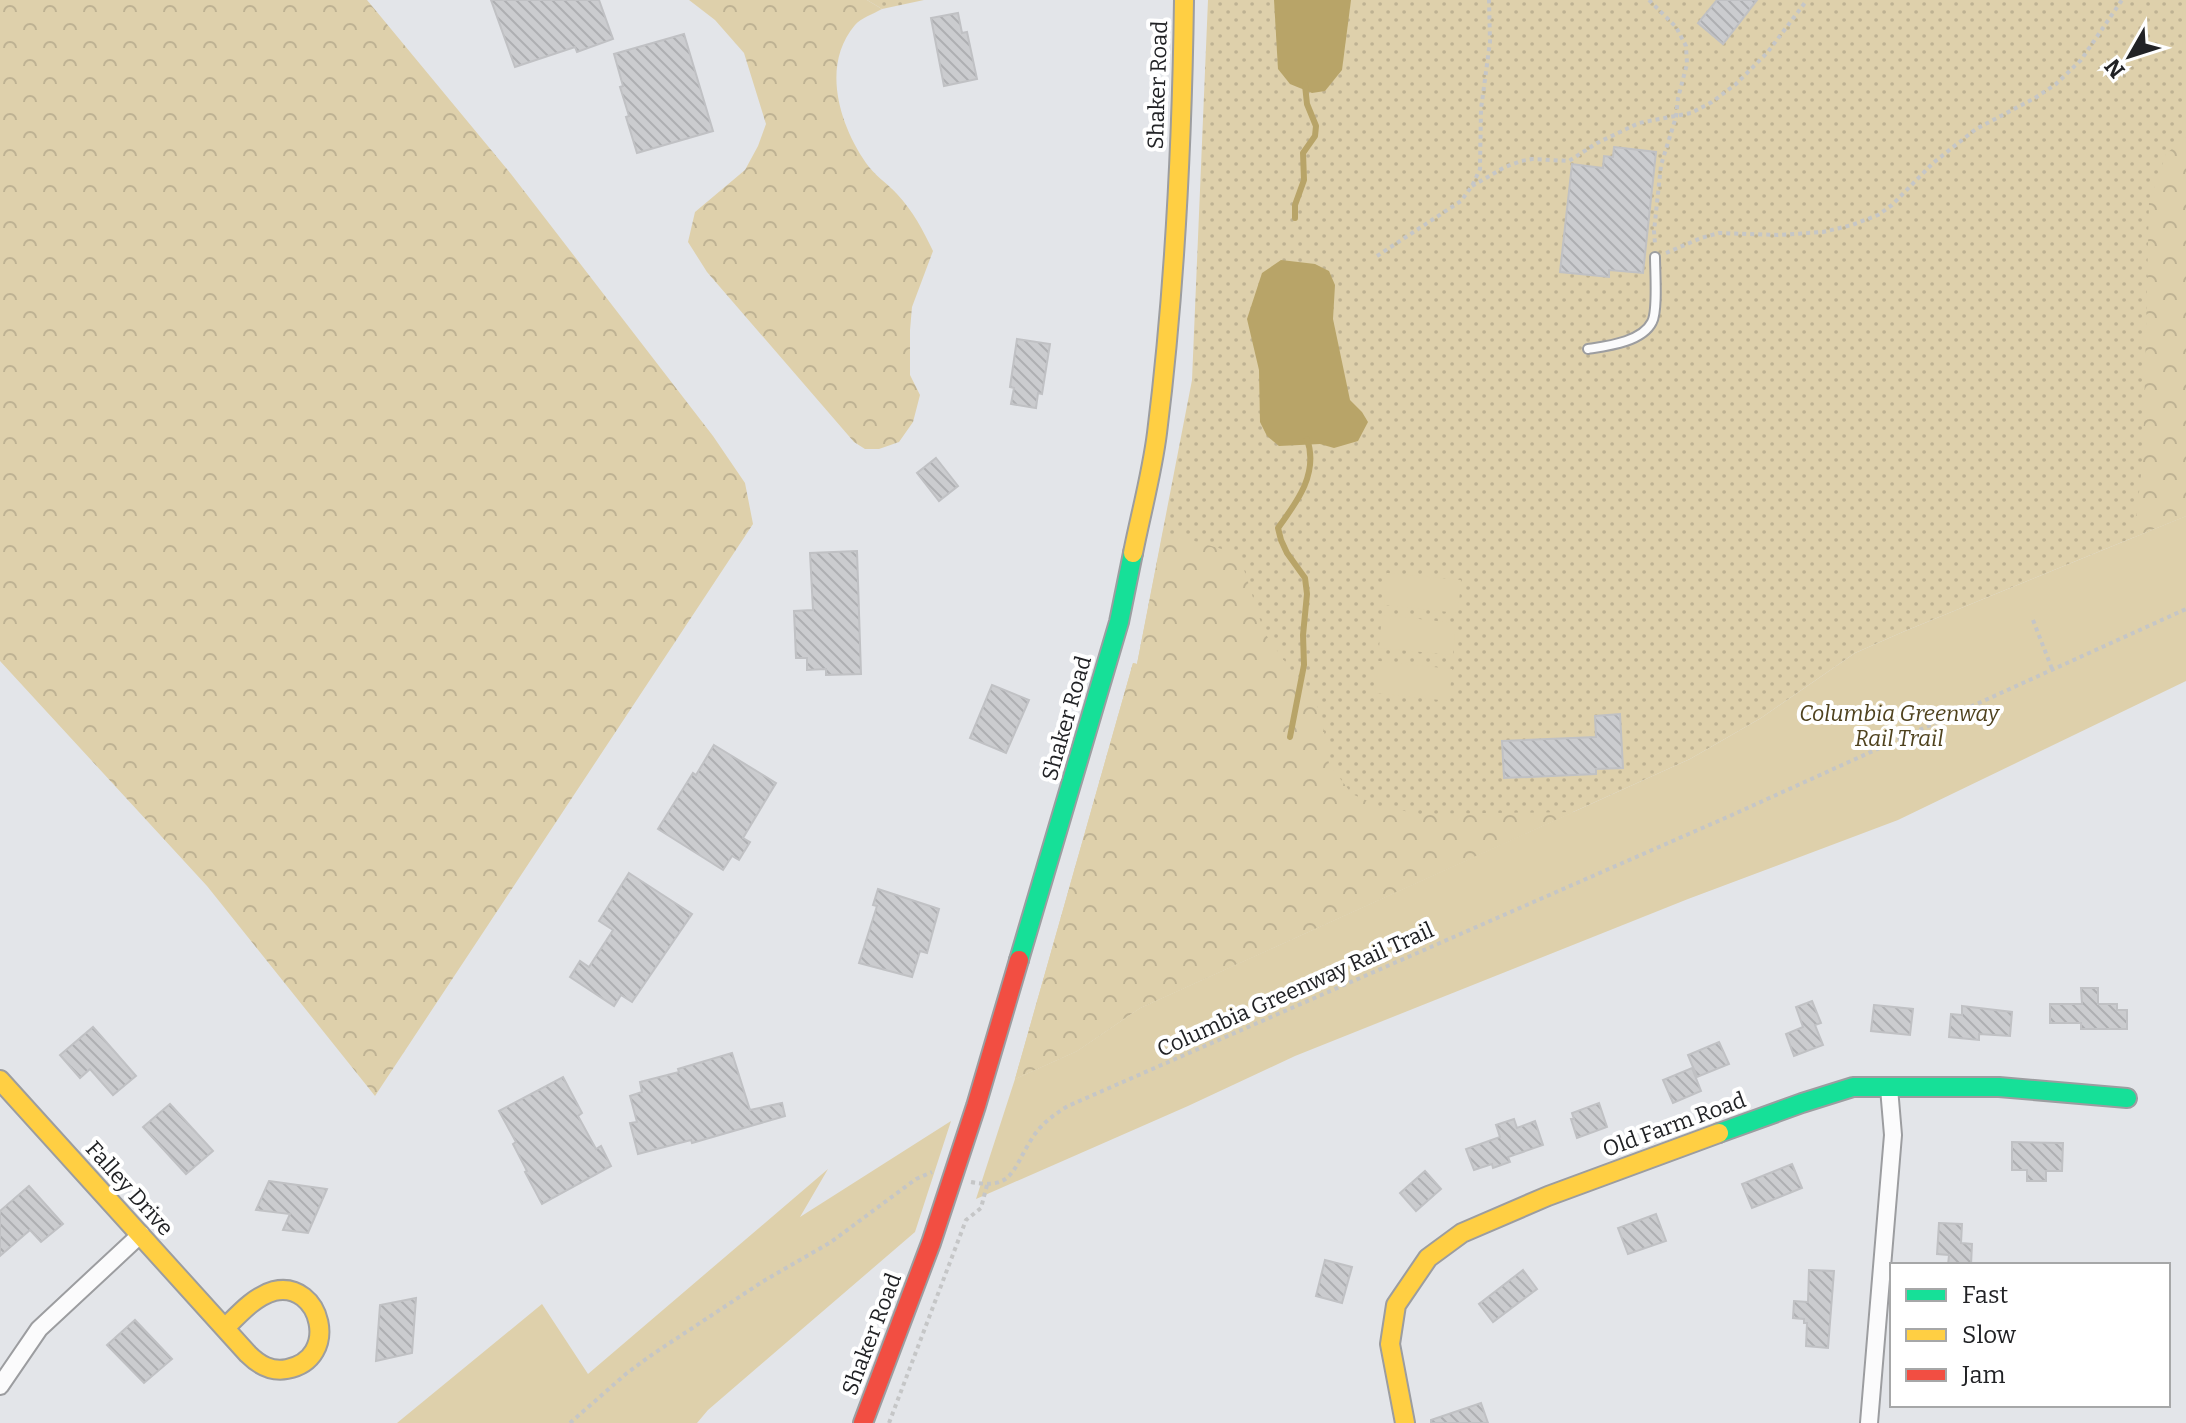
<svg xmlns="http://www.w3.org/2000/svg" width="2186" height="1423" font-family="Bitter,serif">
  <style>
    .grass { fill: url(#grass-dots) }
    .forest { fill: url(#forest-crowns) }
    .green { fill: #ded0ab }
    .water { fill: #b8a468 }
    .lines { fill: none; stroke-linecap: round; stroke-linejoin: round }
    .stream { stroke: #b8a468; stroke-width: 6 }
    .building { fill: url(#building-back-hatch); stroke: #c0c1c4; stroke-width: 2 }
    .lane-casing { stroke: #9c9da0; stroke-width: 12 }
    .street-casing { stroke: #9c9da0; stroke-width: 20 }
    .fast-casing { stroke: #9c9da0; stroke-width: 22 }
    .slow-casing { stroke: #9c9da0; stroke-width: 22 }
    .jam-casing { stroke: #9c9da0; stroke-width: 22 }
    .path { stroke: #c5c6c7; stroke-width: 4; stroke-dasharray: 4 4; stroke-linecap: butt }
    .lane { stroke: #fbfbfc; stroke-width: 8 }
    .street { stroke: #fbfbfc; stroke-width: 16 }
    .fast { stroke: #16e098; stroke-width: 18 }
    .slow { stroke: #ffcf43; stroke-width: 18 }
    .jam { stroke: #f24e42; stroke-width: 18 }
    .labels { text-anchor: middle; stroke-width: 8; stroke-linejoin: round; paint-order: stroke }
    .street-label { font-size: 22px; fill: #212225; stroke: #fff }
    .park-label { font-size: 22px; font-style: italic; fill: #4f421e; stroke: #fff }
  </style>
  <defs>
    <pattern id="grass-dots" width="8" height="8" patternUnits="userSpaceOnUse" patternTransform="scale(2)"><rect width="8" height="8" fill="#ded0ab"/><path d="M2 2h.1M6 6h.1" fill="none" stroke="#beb293" stroke-width="1.8" stroke-linecap="round"/></pattern>
    <pattern id="forest-crowns" width="20" height="18" patternUnits="userSpaceOnUse" patternTransform="scale(2)"><rect width="20" height="18" fill="#ded0ab"/><path d="M2 6a3 3 0 1 1 6 0M12 15a3 3 0 1 1 6 0" fill="none" stroke="#beb293"/></pattern>
    <pattern id="building-back-hatch" width="6" height="6" patternUnits="userSpaceOnUse" patternTransform="scale(2)"><rect width="6" height="6" fill="#cbcccf"/><path d="M-1 5l2 2M0 0l6 6M5-1l2 2" fill="none" stroke="#aeafb2"/></pattern>
  </defs>
  <rect width="100%" height="100%" fill="#e3e5e9"/>
  <g class="grass">
    <polygon points="867,0 924,0 882,9"/>
    <polygon points="1208,0 2186,0 2186,516 1905,631 1855,653 1761,718 1690,759 1140,1008 1077,1051 1015,1079 1133,663 1137,664 1192,380"/>
  </g>
  <g class="forest">
    <polygon points="0,0 367,0 511,174 713,436 745,483 753,524 375,1096 207,886 0,661"/>
    <path d="M689 0H867L882 9C873 14 861 18 855 25 821 65 839 124 866 163 874 175 887 183 897 194 913 211 923 230 933 251L912 307 910 330V375L920 395 913 422 899 442 879 449H865L854 442 707 272 688 242 695 212 745 170 758 146 766 124 744 53 715 20Z"/>
    <polygon points="2186,137 2186,516 2134,537 2143,457 2149,202 2166,154"/>
    <polygon points="1163,532 1239,554 1264,632 1321,712 1329,764 1352,794 1379,806 1420,814 1574,812 1140,1008 1077,1051 1015,1079 1133,663 1137,664"/>
  </g>
  <g class="green">
    <polygon points="2186,516 2186,681 1898,820 1688,899 1295,1056 1188,1106 976,1199 1015,1079 1077,1051 1140,1008 1690,759 1761,718 1855,653 1905,631"/>
    <polygon points="1387,573 1461,580 1458,613 1384,605"/>
    <polygon points="1382,615 1456,623 1453,655 1379,648"/>
    <polygon points="1378,661 1452,669 1449,701 1375,693"/>
    <polygon points="951,1121 915,1232 708,1410 697,1423 397,1423 542,1304 588,1374 828,1169 800,1217"/>
  </g>
  <g class="water">
    <polygon points="1274,0 1351,0 1342,70 1325,91 1312,93 1290,84 1278,69"/>
    <polygon points="1281,260 1315,264 1329,271 1335,285 1333,319 1350,400 1362,412 1368,422 1358,441 1334,448 1320,444 1279,446 1267,436 1260,422 1259,370 1247,319 1262,273"/>
  </g>
  <g class="lines">
    <g class="stream">
      <polyline points="1295,218 1295,205 1304,180 1303,153 1315,136 1316,126 1307,104 1305,85"/>
      <path d="M1290 737 1304 665 1303 635 1307 594 1305 578 1287 553 1281 540 1278 528C1297 502 1319 473 1307 439"/>
    </g>
  </g>
  <g class="building">
    <polygon points="491,0 599,0 613,39 577,52 575,47 515,67"/>
    <polygon points="1717,0 1757,0 1723,44 1698,23"/>
    <polygon points="958,13 962,33 967,32 977,79 944,86 931,18"/>
    <polygon points="684,34 713,131 637,153 626,117 629,116 620,87 623,86 614,54"/>
    <polygon points="1614,147 1656,152 1643,273 1609,270 1609,277 1560,272 1572,164 1603,168 1604,156 1613,157"/>
    <polygon points="1017,339 1050,344 1042,394 1038,393 1036,408 1011,404 1014,388 1010,387"/>
    <polygon points="936,458 958,486 939,501 917,473"/>
    <polygon points="857,551 861,674 826,675 826,669 807,670 807,658 796,658 794,611 813,610 810,553"/>
    <polygon points="992,685 1029,700 1006,753 970,738"/>
    <polygon points="1620,714 1623,768 1596,769 1596,774 1504,778 1502,741 1596,737 1595,716"/>
    <polygon points="714,745 776,783 743,838 750,842 739,860 732,856 723,870 658,829 693,773 696,775"/>
    <polygon points="629,873 692,914 632,1002 621,995 614,1006 570,977 580,961 589,967 613,930 599,921"/>
    <polygon points="878,889 939,909 927,953 920,951 912,977 859,963 877,906 873,905"/>
    <polygon points="2081,988 2098,988 2098,1004 2117,1004 2117,1010 2127,1010 2127,1029 2081,1029 2081,1023 2050,1023 2050,1004 2082,1004"/>
    <polygon points="1812,1001 1821,1023 1815,1025 1823,1045 1794,1056 1786,1034 1803,1027 1796,1007"/>
    <polygon points="1874,1005 1913,1009 1910,1035 1871,1031"/>
    <polygon points="1962,1006 2012,1012 2010,1036 1979,1034 1979,1040 1949,1037 1951,1014 1962,1015"/>
    <polygon points="93,1027 136,1076 113,1095 90,1069 80,1078 60,1055"/>
    <polygon points="1719,1042 1729,1064 1697,1077 1688,1055"/>
    <polygon points="732,1053 750,1110 782,1103 785,1116 692,1143 691,1140 638,1154 630,1123 637,1122 630,1096 642,1092 640,1082 679,1072 678,1069"/>
    <polygon points="1692,1068 1701,1091 1673,1103 1663,1080"/>
    <polygon points="563,1077 582,1113 578,1116 596,1149 601,1146 611,1166 542,1204 525,1172 527,1171 513,1144 516,1142 499,1111"/>
    <polygon points="1599,1103 1607,1127 1577,1138 1571,1119 1574,1119 1572,1113"/>
    <polygon points="170,1104 213,1151 186,1174 143,1127"/>
    <polygon points="1514,1119 1517,1128 1535,1121 1543,1145 1508,1157 1510,1162 1493,1168 1492,1164 1474,1170 1466,1149 1500,1137 1496,1125"/>
    <polygon points="2012,1142 2063,1143 2062,1171 2046,1171 2046,1181 2027,1181 2027,1170 2012,1170"/>
    <polygon points="1792,1164 1802,1188 1752,1208 1742,1184"/>
    <polygon points="1425,1171 1441,1189 1416,1211 1400,1193"/>
    <polygon points="269,1181 327,1189 308,1233 283,1230 290,1214 256,1210"/>
    <polygon points="29,1186 63,1224 41,1242 30,1230 0,1256 0,1211"/>
    <polygon points="1656,1214 1666,1241 1628,1254 1618,1228"/>
    <polygon points="1939,1223 1962,1224 1961,1243 1972,1244 1971,1265 1948,1265 1949,1255 1937,1254"/>
    <polygon points="1325,1260 1352,1267 1342,1303 1316,1296"/>
    <polygon points="1523,1270 1537,1289 1493,1322 1479,1304"/>
    <polygon points="1809,1270 1834,1271 1828,1348 1806,1346 1807,1323 1804,1323 1804,1319 1793,1318 1794,1301 1808,1302"/>
    <polygon points="416,1298 412,1353 376,1361 380,1305"/>
    <polygon points="135,1320 172,1359 144,1383 107,1345"/>
    <polygon points="1481,1403 1488,1423 1431,1423 1431,1420"/>
  </g>
  <g class="lines">
    <defs>
      <path id="lane" d="M1588 349C1607 346 1642 342 1652 322 1658 311 1655 271 1655 257"/>
      <g id="street">
        <polyline points="0,1386 39,1329 141,1234"/>
        <polyline points="1869,1423 1893,1135 1889,1088"/>
      </g>
      <g id="fast">
        <polyline points="1019,960 1119,622 1133,553"/>
        <polyline points="1719,1133 1802,1103 1853,1087 1999,1087 2127,1098"/>
      </g>
      <g id="slow">
        <path d="M1133 553C1141 513 1152 473 1157 433 1175 290 1182 144 1184 0"/>
        <path d="M0 1080 248 1354C259 1365 271 1372 287 1369 341 1359 321 1280 274 1291 255 1296 239 1314 225 1328"/>
        <polyline points="1405,1423 1390,1344 1396,1305 1428,1258 1462,1233 1548,1196 1719,1133"/>
      </g>
      <polyline id="jam" points="863,1423 931,1243 976,1106 1019,960"/>
    </defs>
    <use href="#lane" class="lane-casing"/>
    <use href="#street" class="street-casing"/>
    <use href="#fast" class="fast-casing"/>
    <use href="#slow" class="slow-casing"/>
    <use href="#jam" class="jam-casing"/>
    <g class="path">
      <polyline points="1649,0 1676,27 1686,46 1687,64 1678,98 1676,117 1661,165 1654,231 1655,244"/>
      <polyline points="1472,186 1505,167 1521,161 1532,159 1569,161 1597,143 1639,123 1691,113 1712,102 1736,84 1767,53 1807,0"/>
      <polyline points="1666,253 1701,238 1719,233 1778,235 1823,232 1852,225 1878,215 1892,205 1933,163 1976,129 2035,98 2056,84 2081,60 2122,0"/>
      <polyline points="1377,256 1461,201 1472,186 1480,169 1481,109 1490,42 1489,0"/>
      <polyline points="2033,620 2052,669"/>
      <path d="M971 1182C1013 1190 1012 1170 1031 1140 1040 1125 1053 1115 1068 1106L1732 815 2186 609"/>
      <polyline points="570,1423 627,1373 653,1354 762,1282 831,1242 916,1179 932,1172"/>
      <polyline points="889,1423 966,1220 981,1208 987,1185"/>
    </g>
    <use href="#lane" class="lane"/>
    <use href="#street" class="street"/>
    <use href="#fast" class="fast"/>
    <use href="#slow" class="slow"/>
    <use href="#jam" class="jam"/>
  </g>
  <g class="labels">
    <g class="street-label">
      <text transform="translate(1157 85) rotate(-88)" y="8">Shaker Road</text>
      <text transform="translate(1066 718) rotate(-74)" y="8">Shaker Road</text>
      <text transform="translate(1295 989) rotate(-24)" y="8">Columbia Greenway Rail Trail</text>
      <text transform="translate(1674 1124) rotate(-20)" y="8">Old Farm Road</text>
      <text transform="translate(130 1188) rotate(48)" y="8">Falley Drive</text>
      <text transform="translate(871 1334) rotate(-69)" y="8">Shaker Road</text>
    </g>
    <g class="park-label">
      <text x="1899" y="721">Columbia Greenway<tspan x="1899" dy="25">Rail Trail</tspan></text>
    </g>
  </g>
  <rect x="1890" y="1263" width="280" height="144" fill="#ffffff" stroke="#a6a7a8" stroke-width="2"/>
  <rect x="1906" y="1289" width="40" height="12" fill="#16e098" stroke="#a6a7a8" stroke-width="2"/>
  <text x="1962" y="1303" font-size="24" fill="#212225">Fast</text>
  <rect x="1906" y="1329" width="40" height="12" fill="#ffcf43" stroke="#a6a7a8" stroke-width="2"/>
  <text x="1962" y="1343" font-size="24" fill="#212225">Slow</text>
  <rect x="1906" y="1369" width="40" height="12" fill="#f24e42" stroke="#a6a7a8" stroke-width="2"/>
  <text x="1962" y="1383" font-size="24" fill="#212225">Jam</text>
  <g transform="translate(2130 56) rotate(231)" stroke="#ffffff" stroke-width="6" paint-order="stroke">
  <path d="M0-6L14 30L0 20L-14 30Z" fill="#212225"/>
  <text y="-12" font-size="22" font-weight="bold" text-anchor="middle" fill="#212225">N</text>
  </g>
</svg>
